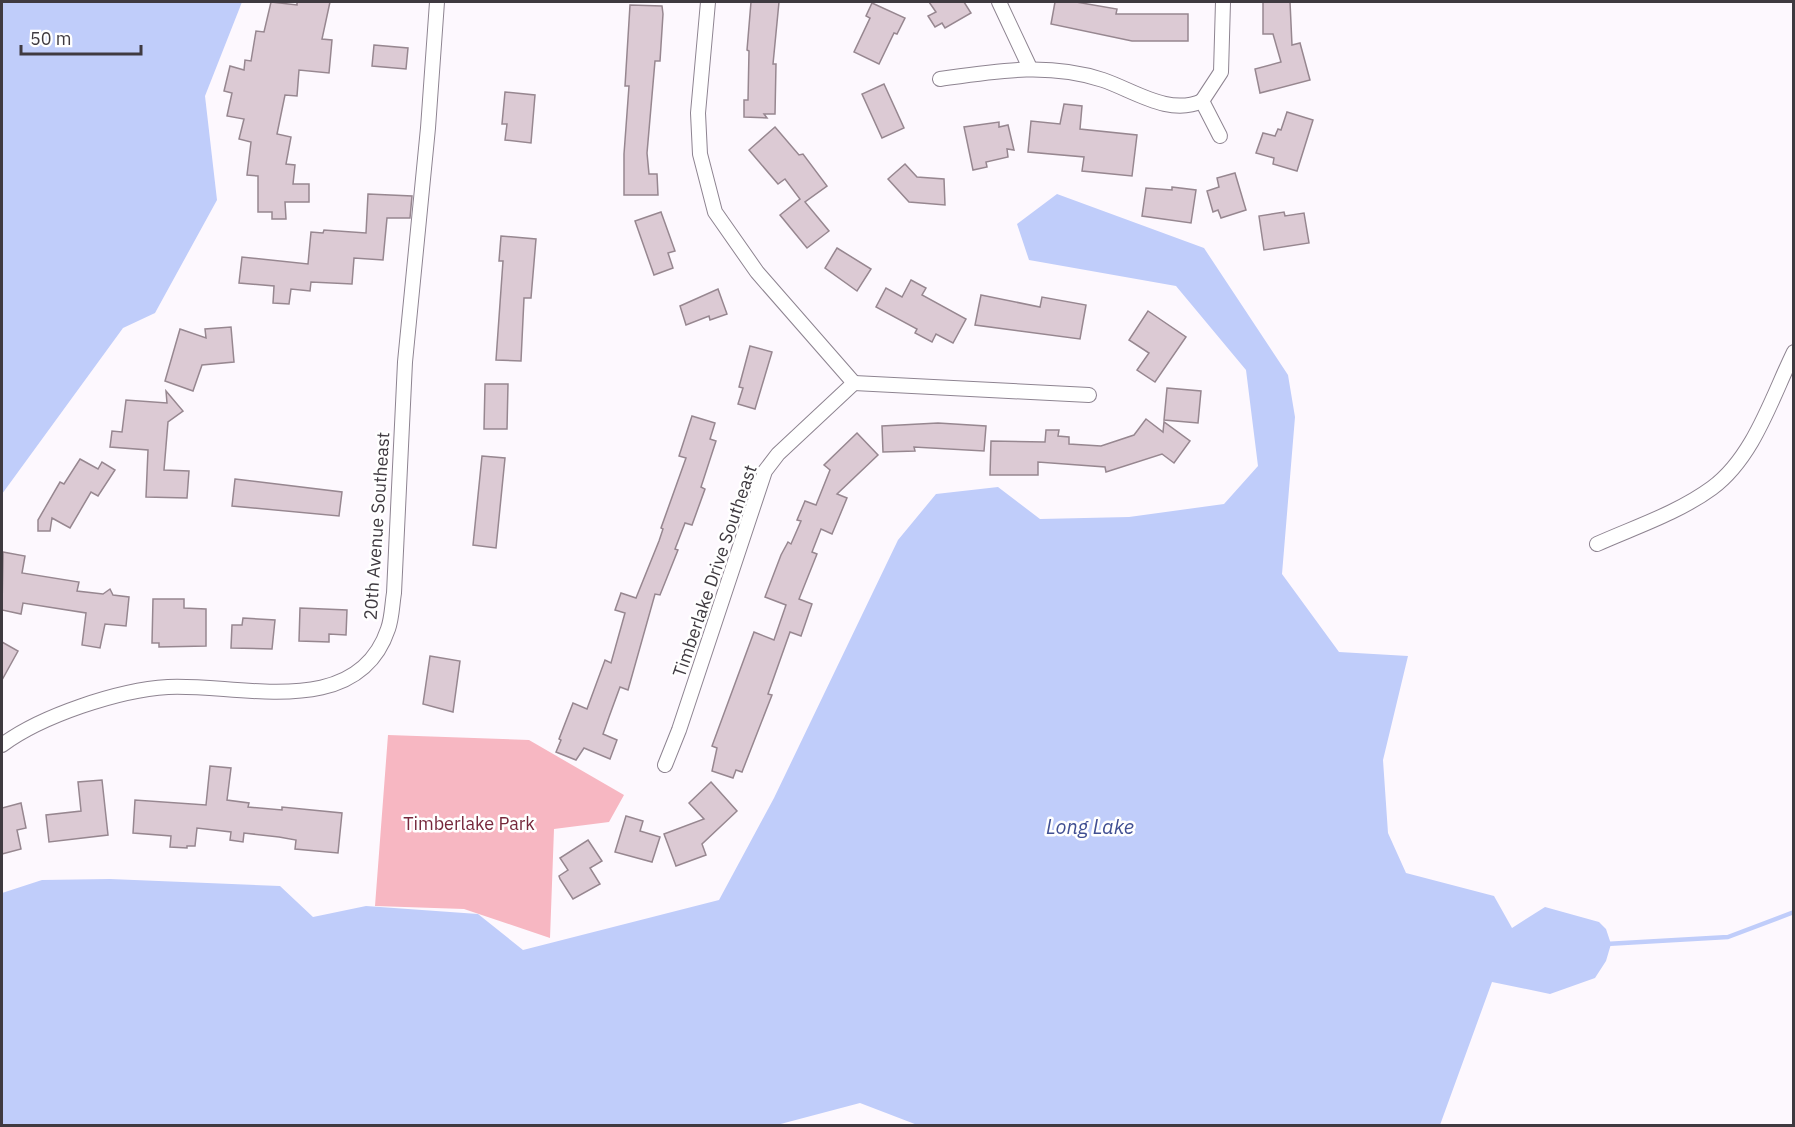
<svg xmlns="http://www.w3.org/2000/svg" width="1795" height="1127" font-family="'IBM Plex Sans',sans-serif">
  <style>
    .green { fill: #f7b7c2 }
    .water { fill: #c0cdfa }
    .lines { fill: none; stroke-linecap: round; stroke-linejoin: round }
    .stream { stroke: #c0cdfa; stroke-width: 4.5 }
    .building { fill: #dccad4; stroke: #978790; stroke-width: 1.5 }
    .street-casing { stroke: #8e8491; stroke-width: 16 }
    .street { stroke: #fff; stroke-width: 14 }
    .labels { text-anchor: middle; stroke-width: 5; stroke-linejoin: round; paint-order: stroke }
    .street-label { font-size: 18px; fill: #3f3a40; stroke: #fff }
    .park-label { font-size: 18px; fill: #76283c; stroke: #fff }
    .water-label { font-size: 20px; font-style: italic; fill: #404f92; stroke: #fff }
  </style>
  <rect width="100%" height="100%" fill="#fdf8fe"/>
  <polygon class="green" points="388,735 529,740 624,795 609,822 554,829 550,938 464,909 375,906"/>
  <g class="water">
    <polygon points="2,2 242,2 205,96 217,200 155,313 123,328 2,494"/>
    <polygon points="1057,194 1204,248 1288,375 1295,417 1282,574 1339,652 1408,656 1383,760 1388,833 1406,873 1494,896 1512,928 1545,907 1599,922 1606,929 1611,944 1606,961 1595,978 1550,994 1492,982 1440,1125 920,1126 860,1103 773,1126 2,1125 2,893 42,880 110,879 280,886 313,917 366,906 478,914 523,950 719,900 774,798 898,540 936,494 998,487 1040,519 1129,517 1224,504 1258,466 1246,370 1176,286 1029,260 1017,224"/>
  </g>
  <g class="lines">
    <polyline class="stream" points="1606,944 1728,937 1794,912"/>
  </g>
  <g class="building">
    <polygon points="271,2 297,5 297,2 330,2 322,39 332,40 329,73 299,70 297,96 285,95 277,134 291,137 286,164 295,165 293,184 309,184 309,202 285,202 286,219 272,219 272,212 258,212 258,176 247,175 251,142 239,139 244,119 227,116 232,93 224,91 230,66 244,70 245,60 251,61 256,31 264,32"/>
    <polygon points="751,2 779,2 773,64 776,64 775,114 764,114 767,118 744,117 744,100 748,100 749,51 747,50"/>
    <polygon points="929,2 964,2 971,13 945,28 942,23 935,27 928,16 936,12"/>
    <polygon points="1055,2 1076,2 1117,9 1116,14 1188,14 1188,41 1132,41 1051,24"/>
    <polygon points="1263,2 1290,2 1292,45 1300,43 1310,80 1260,93 1255,69 1281,62 1273,34 1263,34"/>
    <polygon points="872,3 905,18 897,34 894,33 879,64 854,52 870,18 866,16"/>
    <polygon points="630,5 662,6 663,14 660,61 655,61 647,153 649,174 657,174 658,195 624,195 624,154 629,86 625,86"/>
    <polygon points="374,45 408,48 406,69 372,66"/>
    <polygon points="884,84 904,128 882,138 862,94"/>
    <polygon points="505,92 535,95 531,143 505,140 507,124 502,124"/>
    <polygon points="1064,104 1082,106 1080,129 1137,135 1132,176 1082,171 1084,157 1028,152 1031,121 1060,124"/>
    <polygon points="1287,112 1313,120 1297,171 1273,164 1274,158 1256,153 1263,133 1275,136 1278,129 1281,130"/>
    <polygon points="999,122 999,127 1008,125 1014,150 1007,149 1008,157 986,162 987,167 973,170 964,127"/>
    <polygon points="775,127 799,155 803,154 827,186 805,202 829,231 807,248 780,215 800,199 785,179 778,184 749,150"/>
    <polygon points="905,164 917,177 944,179 945,205 909,202 888,179"/>
    <polygon points="1235,173 1246,210 1221,218 1218,210 1213,212 1207,191 1219,187 1217,178"/>
    <polygon points="1172,187 1196,190 1191,223 1142,216 1146,188 1172,190"/>
    <polygon points="368,194 412,196 410,218 387,218 383,260 354,258 352,284 311,282 310,291 291,289 289,304 273,303 274,286 239,283 242,257 308,264 311,232 323,233 324,230 366,233"/>
    <polygon points="661,212 675,251 668,253 673,268 654,275 635,221"/>
    <polygon points="1284,212 1285,216 1304,213 1309,243 1264,250 1259,216"/>
    <polygon points="501,236 536,239 531,298 524,298 521,361 496,360 503,261 499,261"/>
    <polygon points="837,248 871,269 857,291 825,268"/>
    <polygon points="911,280 926,288 922,295 966,319 953,343 936,334 932,342 915,333 917,329 876,307 886,288 902,297"/>
    <polygon points="718,289 727,314 710,320 709,316 686,325 680,306"/>
    <polygon points="981,295 1040,307 1042,297 1086,305 1080,339 975,325"/>
    <polygon points="1148,311 1186,337 1155,382 1137,370 1149,353 1129,340"/>
    <polygon points="231,327 234,362 202,365 193,391 165,381 180,329 206,338 205,329"/>
    <polygon points="750,346 772,352 755,409 738,404 743,388 739,387"/>
    <polygon points="485,384 508,384 507,429 484,429"/>
    <polygon points="1167,388 1201,391 1198,423 1164,420"/>
    <polygon points="166,391 183,411 168,422 164,470 189,471 187,498 146,497 148,450 110,447 112,431 122,432 126,400 167,403"/>
    <polygon points="692,416 715,423 710,439 716,441 701,487 705,489 692,525 685,523 675,549 678,550 660,595 655,594 628,690 620,687 609,717 603,734 617,740 610,759 584,748 576,760 556,752 561,740 559,739 573,703 587,709 605,660 611,663 625,613 615,610 621,593 636,598 659,541 663,529 661,528 686,458 679,456"/>
    <polygon points="1146,419 1163,432 1164,422 1190,441 1174,463 1162,454 1106,472 1105,467 1038,462 1038,475 990,475 991,441 1045,442 1046,430 1059,430 1058,436 1069,437 1069,444 1101,446 1134,435"/>
    <polygon points="938,423 986,426 984,451 914,447 915,451 883,452 882,426"/>
    <polygon points="857,433 878,455 837,494 847,498 832,534 821,529 812,552 817,554 799,599 812,604 801,636 790,632 768,694 772,695 742,772 736,770 733,778 712,771 717,748 712,746 754,632 774,640 786,605 765,597 781,555 788,542 791,544 801,521 797,520 805,501 816,505 830,470 824,465"/>
    <polygon points="482,456 505,458 496,548 473,545"/>
    <polygon points="80,459 98,469 102,462 115,470 98,496 91,492 70,528 52,518 50,531 38,531 38,520 60,482 64,484"/>
    <polygon points="235,479 342,492 339,516 232,506"/>
    <polygon points="3,552 25,556 22,573 79,582 77,591 103,594 110,589 113,595 129,597 126,626 105,624 100,648 82,645 86,613 23,603 21,614 2,610"/>
    <polygon points="153,599 184,599 184,608 206,609 206,646 159,647 159,643 152,643"/>
    <polygon points="300,608 347,610 346,635 329,634 329,642 299,641"/>
    <polygon points="243,618 275,620 272,649 231,648 232,625 242,625"/>
    <polygon points="2,642 18,651 2,680"/>
    <polygon points="430,656 460,661 453,712 423,704"/>
    <polygon points="210,766 231,768 227,800 249,803 248,807 282,810 282,807 342,813 338,853 295,849 296,840 279,837 244,833 243,842 230,840 231,832 197,828 195,846 187,846 187,848 170,847 171,836 133,833 135,800 206,805"/>
    <polygon points="102,780 108,835 49,842 46,815 81,811 78,782"/>
    <polygon points="711,782 737,811 702,844 706,855 676,866 664,834 704,819 689,803"/>
    <polygon points="21,803 26,828 17,830 21,849 2,854 2,808"/>
    <polygon points="626,816 643,821 640,831 660,837 652,862 615,852"/>
    <polygon points="588,840 602,861 590,868 600,884 573,899 560,879 559,876 568,870 560,858"/>
  </g>
  <g class="lines">
    <defs>
      <g id="street">
        <polyline points="708,2 698,113 700,154 715,212 757,272 854,383"/>
        <polyline points="999,2 1030,68"/>
        <path d="M940 79C996 71 1048 62 1103 80 1135 91 1169 116 1202 101"/>
        <polyline points="1202,101 1221,72 1223,2"/>
        <polyline points="1202,101 1220,136"/>
        <polyline points="854,383 1089,395"/>
        <path d="M1597 544C1635 527 1678 513 1712 488 1754 457 1772 397 1794 352"/>
        <path d="M2 745C41 716 118 690 168 687 237 683 357 722 388 629 392 618 392 605 394 593L405 362 428 128 437 2"/>
        <polyline points="665,765 679,730 765,471 778,454 854,383"/>
      </g>
    </defs>
    <use href="#street" class="street-casing"/>
    <use href="#street" class="street"/>
  </g>
  <g class="labels">
    <g class="street-label">
      <text transform="translate(377 526) rotate(-86)" y="6">20th Avenue Southeast</text>
      <text transform="translate(715 571) rotate(-71)" y="6">Timberlake Drive Southeast</text>
    </g>
    <g class="park-label">
      <text x="469" y="830">Timberlake Park</text>
    </g>
    <g class="water-label">
      <text x="1090" y="834">Long Lake</text>
    </g>
  </g>
  <rect width="1795" height="1127" fill="none" stroke="#3f3a40" stroke-width="6"/>
  <path d="M21 45v9h120v-9" fill="none" stroke="#3f3a40" stroke-width="3"/>
  <text x="30" y="45" font-size="18" fill="#3f3a40" stroke="#ffffff" stroke-width="4.5" paint-order="stroke">50 m</text>
</svg>
